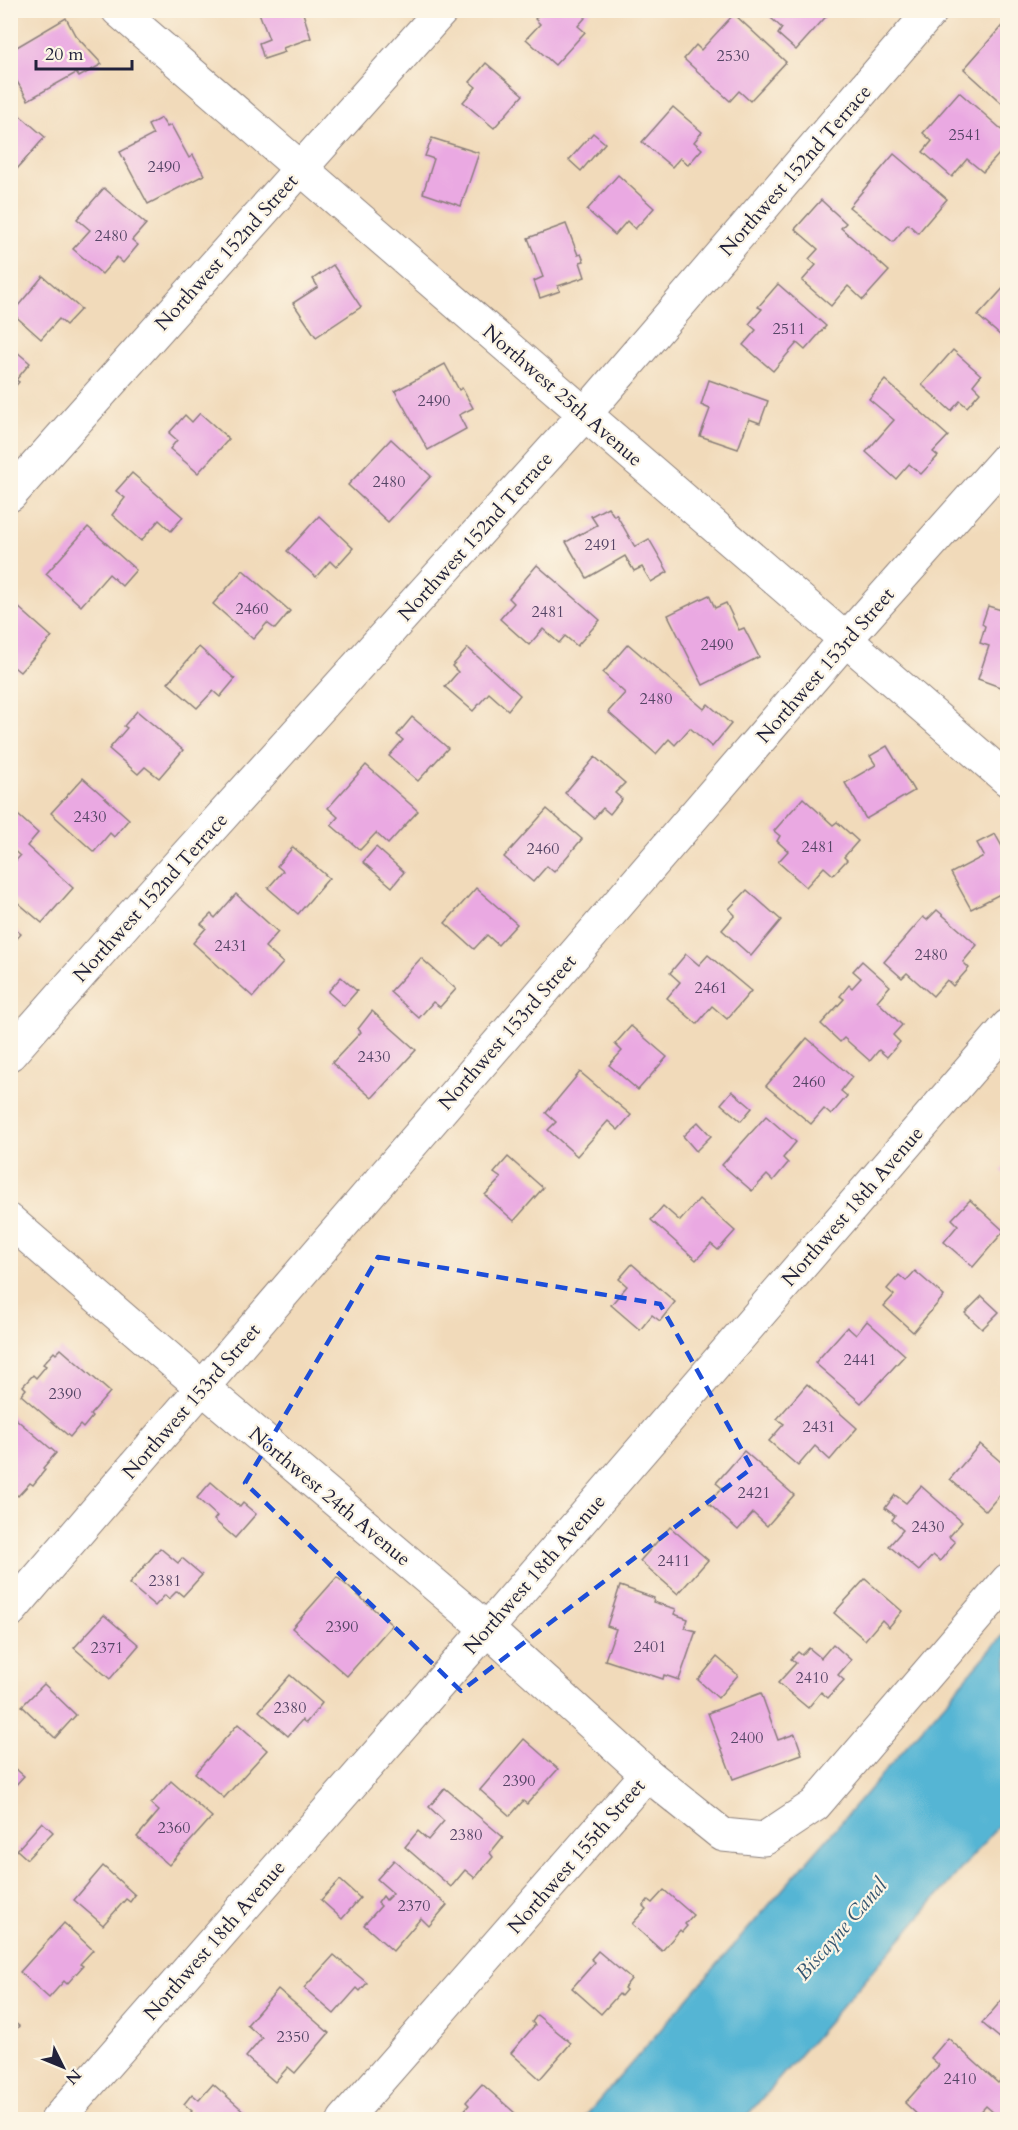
<svg xmlns="http://www.w3.org/2000/svg" width="1018" height="2130" font-family="Cardo,serif">
  <style>
    .water { fill: #55b5d4; stroke: #3c6c88; stroke-width: 1.5 }
    .building { fill: #eaa9e2 }
    .lines { fill: none; stroke-linecap: round; stroke-linejoin: round }
    .minor-casing { stroke: #8a7e7a; stroke-width: 35 }
    .minor { stroke: #fff; stroke-width: 33 }
    .marked { fill: none; stroke: #1d4ed8; stroke-width: 4.5; stroke-dasharray: 12 8; stroke-linejoin: round }
    .labels { text-anchor: middle; stroke-width: 4.5; stroke-linejoin: round; paint-order: stroke }
    .number-label { font-size: 16px; fill: #544465 }
    .street-label { font-size: 20px; fill: #22223b; stroke: #fcf5e5 }
    .water-label { font-size: 21px; font-style: italic; fill: #345571; stroke: #fcf5e5 }
  </style>
  <rect width="100%" height="100%" fill="#fcf5e5"/>
  <filter id="ink" filterUnits="userSpaceOnUse"><feTurbulence type="fractalNoise" baseFrequency=".0167" numOctaves="2"/><feDisplacementMap in="SourceGraphic" scale="12" xChannelSelector="R" yChannelSelector="G"/><feConvolveMatrix kernelMatrix="1 2 1 2 8 2 1 2 1" color-interpolation-filters="sRGB"/></filter>
  <filter id="wash" filterUnits="userSpaceOnUse"><feTurbulence type="fractalNoise" baseFrequency=".008" numOctaves="4" result="noise"/><feDisplacementMap in="SourceGraphic" scale="24" xChannelSelector="R" yChannelSelector="G"/><feGaussianBlur stdDeviation="1.35" result="paint"/><feColorMatrix in="noise" values="0 0 0 0 0 0 0 0 0 0 0 0 0 0 0 0 0 1.4 0 .05"/><feComposite in="paint" operator="in"/></filter>
  <g filter="url(#wash)">
    <rect width="100%" height="100%" fill="#f1daba"/>
    <polygon class="water" points="1007,1631 1007,1816 744,2119 583,2119"/>
    <g id="blocks">
      <g class="building">
        <polygon points="258,10 302,10 311,38 283,48 285,52 264,59 259,43 269,39"/>
        <polygon points="542,10 592,10 578,26 585,32 555,65 526,39 540,24 535,19"/>
        <polygon points="762,10 832,10 796,50 778,34 782,28"/>
        <polygon points="734,14 786,62 750,101 739,91 730,101 684,59 696,45 701,50"/>
        <polygon points="66,18 75,35 102,64 79,77 76,73 28,100 10,70 10,51"/>
        <polygon points="1008,19 1008,106 1006,107 964,69"/>
        <polygon points="486,63 523,95 494,128 463,102 476,87 470,82"/>
        <polygon points="959,92 1008,135 1008,144 983,172 967,159 952,177 923,152 932,141 923,133"/>
        <polygon points="10,107 45,137 10,177"/>
        <polygon points="673,107 702,132 694,142 702,149 688,165 680,158 672,167 642,142"/>
        <polygon points="161,118 167,127 171,125 189,158 193,155 204,175 148,204 120,152 153,135 148,125"/>
        <polygon points="593,133 605,143 581,171 569,160"/>
        <polygon points="432,138 479,153 461,206 423,193 434,159 425,156"/>
        <polygon points="894,154 947,199 918,233 908,224 893,242 849,207"/>
        <polygon points="618,175 654,208 635,229 627,221 615,235 587,210"/>
        <polygon points="104,188 146,224 132,240 138,245 123,263 117,257 102,274 73,249 90,230 77,219"/>
        <polygon points="821,200 846,223 841,228 889,271 863,300 848,286 831,306 802,281 816,265 809,259 818,249 795,229"/>
        <polygon points="566,224 578,255 581,254 584,261 580,262 585,277 558,286 560,291 540,298 534,281 543,277 528,238"/>
        <polygon points="333,265 361,307 316,337 293,303 318,287 313,279"/>
        <polygon points="43,276 81,309 66,325 59,319 41,339 12,313"/>
        <polygon points="1008,283 1008,342 978,316"/>
        <polygon points="778,284 826,326 805,350 797,343 773,371 743,345 756,330 749,324 762,309 758,307"/>
        <polygon points="10,346 30,363 16,380 19,382 10,392"/>
        <polygon points="953,350 981,375 973,385 980,392 967,407 960,401 951,411 922,385"/>
        <polygon points="445,364 459,390 462,388 473,408 459,415 466,429 428,450 395,391"/>
        <polygon points="709,380 768,401 760,423 749,419 738,449 700,436 710,409 701,405"/>
        <polygon points="885,380 948,436 933,452 938,456 921,474 909,464 896,479 866,452 894,420 869,399"/>
        <polygon points="200,413 229,439 198,473 170,449 177,440 169,433 185,415 192,422"/>
        <polygon points="391,439 431,476 388,522 348,485"/>
        <polygon points="132,473 183,517 171,531 159,520 141,541 112,515 125,498 116,491"/>
        <polygon points="608,507 614,516 616,514 635,547 649,539 668,572 651,582 642,567 634,571 625,556 587,578 566,542 597,525 591,516"/>
        <polygon points="319,516 353,548 336,567 330,561 316,577 287,551"/>
        <polygon points="88,527 136,570 122,586 109,574 81,606 46,574"/>
        <polygon points="537,565 600,620 577,646 565,636 559,643 543,629 529,645 500,619 514,603 509,598"/>
        <polygon points="243,570 290,611 275,629 267,623 253,639 213,604"/>
        <polygon points="709,595 715,608 726,603 739,630 744,628 759,657 703,685 668,615"/>
        <polygon points="17,606 52,637 20,672 10,664 10,612"/>
        <polygon points="988,606 1008,612 1008,690 978,679 989,646 980,643 985,626 982,624"/>
        <polygon points="628,644 704,709 708,704 731,724 712,747 690,728 675,745 669,739 656,754 608,712 625,693 603,673"/>
        <polygon points="199,647 235,679 220,697 213,691 197,708 168,683"/>
        <polygon points="468,648 520,695 508,710 489,693 473,711 445,687 458,672 452,666"/>
        <polygon points="137,711 183,750 159,778 145,767 138,774 109,749 127,728 124,726"/>
        <polygon points="412,717 448,748 418,781 389,756 403,740 397,735"/>
        <polygon points="887,746 914,791 866,819 845,783 876,765 870,756"/>
        <polygon points="595,757 625,783 615,793 622,799 610,814 603,808 594,818 565,793"/>
        <polygon points="366,765 418,811 388,844 376,833 360,850 331,825 338,817 328,808"/>
        <polygon points="83,778 129,819 114,837 110,833 94,852 51,813"/>
        <polygon points="803,798 833,825 837,822 858,841 844,857 847,860 833,875 824,867 806,887 778,862 788,851 777,841 780,836 774,831"/>
        <polygon points="10,808 38,833 27,846 73,888 42,923 10,896 10,867 20,856 10,847"/>
        <polygon points="547,809 582,839 554,872 547,866 533,882 504,857"/>
        <polygon points="995,834 1008,857 1008,890 971,909 951,873 984,856 977,843"/>
        <polygon points="293,847 329,878 298,914 268,888 283,871 277,866"/>
        <polygon points="376,847 404,872 392,887 363,862"/>
        <polygon points="476,888 517,924 498,945 487,935 474,949 445,923"/>
        <polygon points="747,890 781,920 751,956 722,930 735,915 729,909"/>
        <polygon points="236,894 278,932 265,947 283,963 253,997 193,943 206,928 201,924 211,914 215,918"/>
        <polygon points="937,910 977,945 963,962 969,968 953,986 947,980 933,996 907,973 902,978 884,962 923,917 927,920"/>
        <polygon points="10,925 21,934 10,946"/>
        <polygon points="686,954 699,965 708,955 751,991 727,1019 712,1006 697,1024 667,998 680,982 670,973"/>
        <polygon points="421,958 456,989 440,1007 433,1002 419,1018 390,992"/>
        <polygon points="862,961 890,986 877,1001 902,1025 893,1035 900,1042 887,1057 879,1050 870,1061 844,1038 840,1042 821,1024 844,999 840,996 849,985 852,988 861,978 853,971"/>
        <polygon points="341,977 357,991 344,1006 328,992"/>
        <polygon points="372,1011 416,1050 372,1098 332,1063 361,1032 358,1029"/>
        <polygon points="631,1026 667,1057 638,1090 609,1065 622,1051 615,1044"/>
        <polygon points="807,1038 852,1077 841,1091 847,1096 831,1115 824,1109 811,1124 766,1086"/>
        <polygon points="580,1072 631,1115 618,1130 608,1121 577,1156 548,1130 556,1122 546,1113"/>
        <polygon points="732,1091 752,1108 741,1121 721,1104"/>
        <polygon points="766,1116 796,1142 783,1158 788,1163 773,1181 767,1175 752,1191 722,1165"/>
        <polygon points="698,1122 711,1136 696,1151 683,1136"/>
        <polygon points="508,1157 543,1188 514,1221 485,1195 501,1178 494,1173"/>
        <polygon points="1008,1164 1008,1176 1001,1171"/>
        <polygon points="699,1199 735,1231 718,1250 711,1244 696,1260 651,1220 663,1206 680,1221"/>
        <polygon points="970,1200 1004,1231 973,1267 944,1242 958,1225 952,1219"/>
        <polygon points="632,1264 675,1302 660,1321 652,1315 640,1330 611,1305 627,1286 619,1279"/>
        <polygon points="915,1271 944,1296 913,1332 884,1306 894,1295 887,1289 899,1275 906,1281"/>
        <polygon points="982,1296 999,1312 982,1329 965,1313"/>
        <polygon points="867,1321 905,1355 861,1403 815,1363 847,1327 856,1335"/>
        <polygon points="61,1349 110,1392 90,1415 92,1417 83,1428 80,1425 70,1437 21,1395 26,1389 23,1386 33,1375 36,1378 46,1366 43,1364 54,1352 56,1354"/>
        <polygon points="807,1384 857,1428 830,1460 815,1446 798,1466 769,1441 784,1424 777,1419"/>
        <polygon points="10,1414 56,1453 43,1468 45,1470 33,1485 30,1483 18,1496 10,1489"/>
        <polygon points="980,1444 1008,1468 1008,1485 986,1511 950,1479"/>
        <polygon points="744,1451 794,1495 767,1526 753,1513 738,1530 708,1503 722,1488 716,1483"/>
        <polygon points="211,1482 240,1507 243,1503 256,1514 235,1538 214,1520 217,1516 197,1498"/>
        <polygon points="921,1486 962,1522 949,1537 955,1542 940,1561 933,1555 919,1571 889,1546 903,1530 892,1520 895,1516 885,1508 895,1495 906,1503"/>
        <polygon points="670,1527 708,1560 678,1594 640,1561"/>
        <polygon points="160,1548 178,1563 182,1558 202,1575 183,1596 177,1591 169,1599 165,1595 155,1606 129,1584"/>
        <polygon points="337,1577 392,1625 347,1676 292,1628"/>
        <polygon points="865,1579 902,1611 889,1627 882,1620 865,1640 834,1613"/>
        <polygon points="620,1586 654,1598 653,1602 676,1609 674,1614 688,1619 685,1628 696,1631 679,1680 664,1675 663,1679 605,1660 616,1629 607,1626"/>
        <polygon points="104,1615 139,1645 110,1679 74,1648"/>
        <polygon points="833,1644 851,1660 838,1675 844,1680 828,1698 821,1692 808,1708 778,1683 796,1663 791,1659 798,1652 802,1655 809,1648 821,1658"/>
        <polygon points="717,1657 738,1675 718,1698 698,1680"/>
        <polygon points="290,1675 322,1703 306,1723 302,1720 288,1736 259,1711"/>
        <polygon points="44,1684 76,1715 55,1738 22,1706"/>
        <polygon points="761,1693 778,1740 795,1734 802,1754 733,1779 708,1713"/>
        <polygon points="238,1724 267,1750 224,1798 195,1773"/>
        <polygon points="524,1739 558,1769 527,1804 523,1801 510,1816 480,1790"/>
        <polygon points="10,1764 24,1776 10,1791"/>
        <polygon points="171,1781 212,1817 169,1865 137,1837 159,1811 151,1804"/>
        <polygon points="445,1788 503,1837 490,1853 493,1857 475,1878 465,1870 451,1887 405,1847 418,1831 428,1840 444,1821 429,1807"/>
        <polygon points="42,1822 53,1832 27,1859 17,1850"/>
        <polygon points="394,1860 447,1905 429,1926 421,1918 393,1951 364,1925 381,1906 378,1903 383,1896 386,1900 393,1893 377,1879"/>
        <polygon points="103,1866 135,1895 130,1902 126,1899 103,1925 74,1900"/>
        <polygon points="340,1880 360,1898 342,1919 321,1900"/>
        <polygon points="664,1890 693,1915 685,1924 687,1926 682,1932 680,1930 662,1951 632,1924 646,1909 643,1906 648,1900 652,1903"/>
        <polygon points="64,1923 93,1950 80,1964 83,1966 67,1984 64,1981 49,1998 20,1972"/>
        <polygon points="598,1951 631,1979 624,1988 626,1990 621,1996 619,1994 601,2014 572,1988 595,1962 591,1959"/>
        <polygon points="334,1955 367,1983 360,1991 357,1988 334,2014 304,1988"/>
        <polygon points="278,1989 329,2033 295,2073 288,2067 275,2082 246,2057 262,2038 247,2025"/>
        <polygon points="1008,1993 1008,2045 982,2023"/>
        <polygon points="537,2015 571,2043 540,2079 511,2053 535,2025 532,2022"/>
        <polygon points="10,2019 19,2026 10,2036"/>
        <polygon points="948,2038 998,2083 1004,2077 1008,2080 1008,2120 1002,2120 986,2106 974,2119 970,2116 967,2120 923,2120 905,2103 939,2065 931,2058"/>
        <polygon points="213,2084 247,2114 242,2120 184,2120 192,2111 184,2104 192,2094 199,2100"/>
        <polygon points="482,2084 515,2113 509,2120 456,2120 469,2105 466,2102"/>
      </g>
    </g>
  </g>
  <g filter="url(#ink)">
    <use href="#blocks" fill-opacity="0" stroke="#8a7e7a" stroke-width="1.5"/>
    <g class="lines">
      <defs>
        <g id="minor">
          <polyline points="118,10 1008,780"/>
          <polyline points="10,495 442,10"/>
          <polyline points="10,1054 129,919 585,414 932,10"/>
          <polyline points="10,1221 203,1388 487,1629 647,1774 723,1835 764,1839 815,1805 1008,1580"/>
          <polyline points="10,1611 846,639 1008,457"/>
          <polyline points="57,2120 487,1629 1008,1026"/>
          <polyline points="344,2120 647,1774"/>
        </g>
      </defs>
      <use href="#minor" class="minor-casing"/>
      <use href="#minor" class="minor"/>
    </g>
  </g>
  <path class="marked" d="M378 1257 660 1304 752 1468 461 1691 245 1483Z"/>
  <g class="labels">
    <g class="number-label">
      <text x="733" y="61">2530</text>
      <text x="965" y="140">2541</text>
      <text x="164" y="172">2490</text>
      <text x="111" y="241">2480</text>
      <text x="789" y="334">2511</text>
      <text x="434" y="406">2490</text>
      <text x="389" y="487">2480</text>
      <text x="601" y="550">2491</text>
      <text x="252" y="614">2460</text>
      <text x="548" y="617">2481</text>
      <text x="717" y="650">2490</text>
      <text x="656" y="704">2480</text>
      <text x="90" y="822">2430</text>
      <text x="818" y="852">2481</text>
      <text x="543" y="854">2460</text>
      <text x="231" y="951">2431</text>
      <text x="931" y="960">2480</text>
      <text x="711" y="993">2461</text>
      <text x="374" y="1062">2430</text>
      <text x="809" y="1087">2460</text>
      <text x="860" y="1365">2441</text>
      <text x="65" y="1399">2390</text>
      <text x="819" y="1432">2431</text>
      <text x="754" y="1498">2421</text>
      <text x="928" y="1532">2430</text>
      <text x="674" y="1566">2411</text>
      <text x="165" y="1586">2381</text>
      <text x="342" y="1632">2390</text>
      <text x="650" y="1652">2401</text>
      <text x="107" y="1653">2371</text>
      <text x="812" y="1683">2410</text>
      <text x="290" y="1713">2380</text>
      <text x="747" y="1743">2400</text>
      <text x="519" y="1786">2390</text>
      <text x="174" y="1833">2360</text>
      <text x="466" y="1840">2380</text>
      <text x="414" y="1911">2370</text>
      <text x="293" y="2042">2350</text>
      <text x="960" y="2084">2410</text>
    </g>
    <g class="street-label">
      <text transform="translate(795 170) rotate(-49)" y="7">Northwest 152nd Terrace</text>
      <text transform="translate(226 252) rotate(-48)" y="7">Northwest 152nd Street</text>
      <text transform="translate(563 395) rotate(41)" y="7">Northwest 25th Avenue</text>
      <text transform="translate(475 536) rotate(-48)" y="7">Northwest 152nd Terrace</text>
      <text transform="translate(825 665) rotate(-49)" y="7">Northwest 153rd Street</text>
      <text transform="translate(150 897) rotate(-48)" y="7">Northwest 152nd Terrace</text>
      <text transform="translate(507 1032) rotate(-49)" y="7">Northwest 153rd Street</text>
      <text transform="translate(852 1206) rotate(-49)" y="7">Northwest 18th Avenue</text>
      <text transform="translate(191 1401) rotate(-49)" y="7">Northwest 153rd Street</text>
      <text transform="translate(330 1496) rotate(40)" y="7">Northwest 24th Avenue</text>
      <text transform="translate(534 1574) rotate(-49)" y="7">Northwest 18th Avenue</text>
      <text transform="translate(576 1856) rotate(-49)" y="7">Northwest 155th Street</text>
      <text transform="translate(214 1940) rotate(-49)" y="7">Northwest 18th Avenue</text>
    </g>
    <g class="water-label">
      <text transform="translate(841 1929) rotate(-49)" y="7">Biscayne Canal</text>
    </g>
  </g>
  <rect width="1018" height="2130" fill="none" stroke="#fcf5e5" stroke-width="36"/>
  <g transform="translate(63 2067) rotate(133)" stroke="#fcf5e5" stroke-width="4.5" paint-order="stroke">
  <path d="M0-4.5L10 22L0 15L-10 22Z" fill="#22223b"/>
  <text y="-9" font-size="16" font-weight="bold" text-anchor="middle" fill="#22223b">N</text>
  </g>
  <path d="M36 60v9h96v-9" fill="none" stroke="#22223b" stroke-width="3"/>
  <text x="45" y="60" font-size="18" fill="#22223b" stroke="#fcf5e5" stroke-width="4.5" paint-order="stroke">20 m</text>
</svg>
